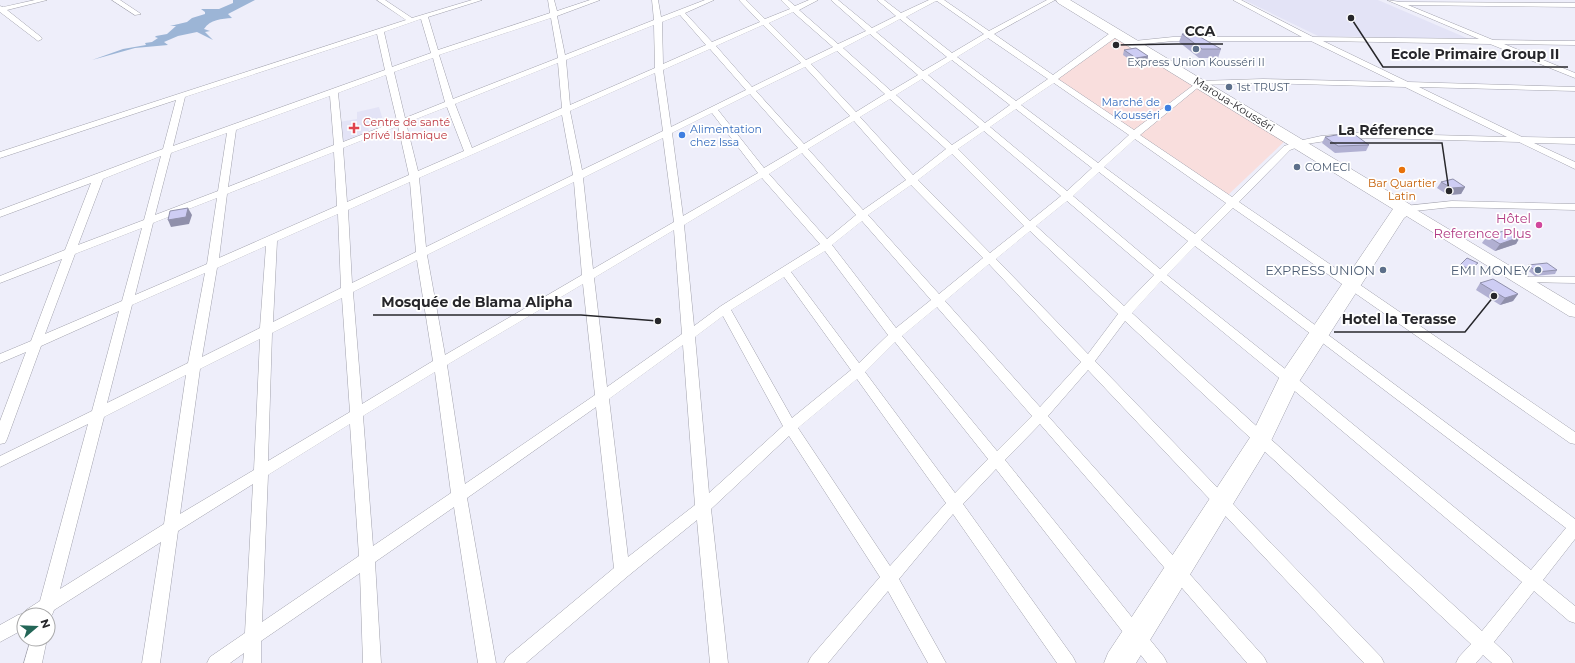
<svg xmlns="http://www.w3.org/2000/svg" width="1575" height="663" font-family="Montserrat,sans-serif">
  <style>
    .commercial { fill: #f9dedd }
    .built { fill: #e3e3f6 }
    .water { fill: #9cb5d6 }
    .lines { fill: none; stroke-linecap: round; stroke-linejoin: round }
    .minor-casing { stroke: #a2a2ad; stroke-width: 1 }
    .tertiary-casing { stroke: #a2a2ad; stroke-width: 1 }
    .trunk-casing { stroke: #a2a2ad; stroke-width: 1 }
    .minor { fill: #fff; fill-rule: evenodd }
    .tertiary { fill: #fff; fill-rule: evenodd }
    .trunk { fill: #fff; fill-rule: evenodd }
    .wall { fill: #b1b0d2 }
    .shaded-wall { fill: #9090ab }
    .building { fill: #cecdf4; stroke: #9090ab }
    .service-dot { fill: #5c6f8a; stroke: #fff; stroke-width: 1.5 }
    .shop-dot { fill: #3f7fe0; stroke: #fff; stroke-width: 1.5 }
    .health-dot { fill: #e0444e; stroke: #fff; stroke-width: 1.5 }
    .food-dot { fill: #e8710a; stroke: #fff; stroke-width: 1.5 }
    .hotel-dot { fill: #d1479c; stroke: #fff; stroke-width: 1.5 }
    .labels { text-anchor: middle; stroke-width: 3.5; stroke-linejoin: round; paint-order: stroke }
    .far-service-label { font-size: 11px; fill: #4e5e75; stroke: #fff; text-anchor: start }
    .far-shop-label { font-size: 11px; fill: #366cbe; stroke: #fff; text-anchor: end }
    .far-street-label { font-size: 11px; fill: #27272b; stroke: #fff }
    .far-health-label { font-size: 11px; fill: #be3a42; stroke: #fff; text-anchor: start }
    .far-food-label { font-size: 11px; fill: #c56008; stroke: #fff }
    .hotel-label { font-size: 13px; fill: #b23c85; stroke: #fff; text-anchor: end }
    .service-label { font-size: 13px; fill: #4e5e75; stroke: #fff; text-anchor: end }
    .leader { fill: none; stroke: #27272b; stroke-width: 1.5 }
    .callout-dot { fill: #27272b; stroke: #fff; stroke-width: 1.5 }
    .callout-label { font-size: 14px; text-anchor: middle; font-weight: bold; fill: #27272b; stroke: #fff; stroke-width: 3.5; stroke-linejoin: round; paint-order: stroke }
  </style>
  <rect width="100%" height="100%" fill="#eeeefa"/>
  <polygon class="commercial" points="1116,34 1287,139 1228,195 1054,78"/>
  <g class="built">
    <polygon points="1244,0 1378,0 1469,39 1318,36"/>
    <polygon points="379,107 383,120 368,124 369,132 356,136 356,138 343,141 339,122 357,119 357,112"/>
  </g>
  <path class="water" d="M233 0H255L228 14 232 18C222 19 210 19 204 29L210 31 205 32 213 40 197 32 178 36 164 42 168 45 135 48 92 60 123 49 146 45 145 43 152 42 158 38 155 37 156 36 167 34 176 26H170L187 22 192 18 205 14V12L201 9H219L233 3Z"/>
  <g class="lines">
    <defs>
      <g id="minor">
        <polygon points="35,0 47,0 7,10 41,37 42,39 38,41 0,12 0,6 3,7"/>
        <polygon points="112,0 120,0 141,14 135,15"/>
        <path d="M377 0H385L412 18 472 0H482L428 17 438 50 550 13 548 0H554L557 11 590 0H600L557 16 565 55 654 20 652 0H658L661 17 705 0H714L685 13 712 42 760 22 739 0H746L765 19 790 9 781 0H788L795 6 809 0H818L799 10 838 44 866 31 831 0H838L872 28 896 16 877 0H884L901 13 929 0H944L989 31 1047 0H1055L994 34 1053 75 1113 31H1119V35L1058 79 1134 130 1199 81 1263 79 1395 82 1311 41H1173L1134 45 1130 43 1134 41 1173 37H1302L1233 0H1241L1313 37 1479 39 1387 0 1400 2 1575 3V7L1408 5 1493 40 1575 41V45L1504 44 1575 73V78L1490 44 1323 41 1408 82 1575 87V91L1419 87 1522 137 1575 138V144L1534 143 1575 162V169L1519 142 1375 138 1339 139 1306 144 1290 150 1239 202 1575 432V444L1570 443 1233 208 1201 240 1575 519V539L1543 580 1575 606V623L1569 621 1534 591 1494 642 1510 657 1513 663H1492L1483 655 1476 663H1456L1459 657 1471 644 1125 321 1095 361 1381 657 1384 663H1364L1088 370 1048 416 1264 657 1267 663H1247L1040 424 1005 460 1164 657 1167 663H1147L996 469 963 504 1073 657 1076 663H1057L953 514 899 579 946 663H928L888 591 828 663H808L811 657 880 577 789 436 711 509 728 663H710L697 520 628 576 526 663H504L507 657 614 568 596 407 467 498 496 663H478L454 507 375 562 381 663H363L360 573 261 641V663H243L244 653 230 663H207L210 657 245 633 253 484 178 531 160 663H142L161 542 54 610 52 615 48 617V615H24V629L0 642V625L18 615 25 613 26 610 40 601 88 424 0 467V456L92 411 119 311 41 346 7 439 5 443 0 444V421L26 352 0 363V354L31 341 62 259 0 283V276L65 250 91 183 0 217V210L163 149 176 100 0 158V152L406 20ZM936 1H937L984 34 952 53 906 17ZM793 12 833 47 806 60 769 23ZM680 15 706 45 663 64 662 22ZM551 18 558 58 453 99 439 55ZM421 19 431 53 392 67 384 32ZM900 19 947 57 923 71 876 32ZM654 25 655 68 570 105 566 60ZM763 25 801 63 752 87 716 46ZM377 34 385 70 173 146 185 97ZM870 34 918 75 891 91 843 48ZM988 38 1048 79 1016 101 957 57ZM710 49 746 90 671 127 663 70ZM837 51 885 94 856 112 811 64ZM433 58 445 102 405 118 394 72ZM952 60 1010 105 985 123 928 75ZM558 63 562 108 472 148 455 104ZM805 67 850 116 804 144 756 91ZM655 73 663 131 582 170 570 111ZM386 75 397 121 343 142 338 93ZM922 79 979 127 952 145 896 95ZM1054 83 1129 135 1098 163 1021 105ZM1263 83 1405 87 1507 137 1357 133 1321 136 1303 140 1284 146 1232 197 1140 135 1201 85ZM750 94 798 148 764 168 718 110ZM330 96 334 145 228 187 236 130ZM890 99 946 149 913 175 860 117ZM447 107 464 151 418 171 406 123ZM1016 109 1092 168 1067 191 990 127ZM712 113 758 173 683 216 672 133ZM562 115 573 175 426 247 419 178ZM854 121 906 180 863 210 808 149ZM398 126 409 175 347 202 343 148ZM984 131 1061 196 1030 221 958 149ZM227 133 218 191 155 215 171 153ZM663 138 674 222 593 269 583 178ZM1135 139 1226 203 1195 234 1104 167ZM334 152 337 206 219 258 227 194ZM802 153 856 215 827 239 769 174ZM952 154 1024 226 990 253 918 180ZM161 156 144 220 78 245 103 179ZM1099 172 1188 241 1160 269 1073 196ZM762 178 820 244 721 306 694 326 684 225ZM410 182 416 252 352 283 348 210ZM574 182 582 275 445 355 427 255ZM911 185 983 258 939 294 868 215ZM217 198 207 264 135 295 153 223ZM1067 201 1154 275 1124 306 1036 226ZM338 214 341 288 273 322 277 241ZM862 221 931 300 896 328 832 245ZM142 228 122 301 45 334 75 254ZM674 230 682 334 607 387 594 278ZM1030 231 1118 314 1088 354 996 259ZM266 246 260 328 202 357 217 268ZM1195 246 1566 528 1531 570 1294 376 1167 275ZM825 251 888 335 859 363 791 272ZM417 260 433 361 362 404 353 292ZM989 264 1081 362 1040 407 945 301ZM205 273 188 363 107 403 132 305ZM784 277 851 370 792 418 731 310ZM1161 281 1284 382 1522 582 1482 631 1132 313ZM583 284 595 395 465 484 447 365ZM342 298 350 412 268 461 272 333ZM937 307 1032 416 997 451 902 336ZM723 316 783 426 709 493 695 337ZM260 339 254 470 180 514 200 369ZM895 342 988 459 955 493 865 372ZM683 345 695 505 628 557 609 399ZM435 372 451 493 373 546 363 416ZM186 375 164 524 60 589 104 417ZM857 379 946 503 890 566 798 428ZM350 424 359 556 262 622 268 475Z"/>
        <polygon points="1452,201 1575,204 1575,210 1452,207 1405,212 1400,209 1405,206"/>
        <polygon points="1522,277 1575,277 1575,283 1518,282 1516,280 1518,278"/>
        <polygon points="31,639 47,639 42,663 24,663"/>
      </g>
      <polygon id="tertiary" points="1405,205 1410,206 1575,305 1575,317 1569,316 1400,212 1398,209 1400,206"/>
      <polygon id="trunk" points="1056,0 1070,0 1411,205 1414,209 1411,213 1404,218 1300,380 1269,445 1136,663 1104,663 1108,653 1251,436 1281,374 1393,209 1058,3"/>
    </defs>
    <use href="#minor" class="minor-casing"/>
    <use href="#tertiary" class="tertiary-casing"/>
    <use href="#trunk" class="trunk-casing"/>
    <use href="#minor" class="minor"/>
    <use href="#tertiary" class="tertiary"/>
    <use href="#trunk" class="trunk"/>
  </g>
  <g class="wall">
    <polygon points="1182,34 1221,49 1218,58 1199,58 1179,42"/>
    <polygon points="1124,50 1148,56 1147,61 1135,63 1123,55"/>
    <polygon points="1325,137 1369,145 1366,151 1335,153 1322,143"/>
    <polygon points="1441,182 1465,187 1461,194 1448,195 1437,188"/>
    <polygon points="1487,236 1520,237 1516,244 1495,251 1482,243"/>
    <polygon points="1460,265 1475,266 1468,273 1458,268"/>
    <polygon points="1528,265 1557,270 1555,274 1535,276 1526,269"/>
    <polygon points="1480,283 1518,294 1513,301 1500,305 1476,290"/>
  </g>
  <g class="shaded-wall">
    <polygon points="1148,56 1147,61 1135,63 1136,58"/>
    <polygon points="1465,187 1461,194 1448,195 1452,188"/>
    <polygon points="188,208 192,215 189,224 171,227 168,220"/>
    <polygon points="1520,237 1516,244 1495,251 1500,244"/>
    <polygon points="1478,263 1468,273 1470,269"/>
    <polygon points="1518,294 1513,301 1500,305 1505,298"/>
  </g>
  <g class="building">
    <polygon points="1182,34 1195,34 1221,49 1202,49"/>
    <polygon points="1136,48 1148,56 1136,58 1124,50"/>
    <polygon points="1342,134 1354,134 1369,145 1338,146 1325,137"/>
    <polygon points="1453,179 1465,187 1452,188 1441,182"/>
    <polygon points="188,208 186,217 168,220 170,211"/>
    <polygon points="1507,230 1520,237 1500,244 1487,236"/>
    <polygon points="1467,258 1478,263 1470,269 1460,265"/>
    <polygon points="1547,263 1557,270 1537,272 1528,265"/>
    <polygon points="1493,279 1518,294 1505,298 1480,283"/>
  </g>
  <g class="service-dot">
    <circle cx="1196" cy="49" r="4"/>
    <circle cx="1229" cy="87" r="4"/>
    <circle cx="1297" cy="167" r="4"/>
    <circle cx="1383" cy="270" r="4"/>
    <circle cx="1538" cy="270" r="4"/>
  </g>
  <g class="shop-dot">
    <circle cx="1168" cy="108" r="4"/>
    <circle cx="682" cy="135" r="4"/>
  </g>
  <path class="health-dot" d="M352 122h4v4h4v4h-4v4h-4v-4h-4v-4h4z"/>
  <circle class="food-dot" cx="1402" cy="170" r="4"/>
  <circle class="hotel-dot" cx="1539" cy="225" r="4"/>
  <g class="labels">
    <g class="far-service-label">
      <text x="1196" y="66" text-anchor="middle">Express Union Kousséri II</text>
      <text x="1237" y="91">1st TRUST</text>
      <text x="1305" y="171">COMECI</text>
    </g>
    <g class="far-shop-label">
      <text x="1160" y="106">Marché de<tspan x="1160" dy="13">Kousséri</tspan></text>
      <text x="690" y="133" text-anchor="start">Alimentation<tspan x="690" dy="13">chez Issa</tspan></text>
    </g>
    <g class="far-street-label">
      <text transform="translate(1234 104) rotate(32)" y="4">Maroua-Kousséri</text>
    </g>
    <g class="far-health-label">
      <text x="363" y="126">Centre de santé<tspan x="363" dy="13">privé Islamique</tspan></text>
    </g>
    <g class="far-food-label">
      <text x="1402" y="187">Bar Quartier<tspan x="1402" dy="13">Latin</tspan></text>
    </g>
    <g class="hotel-label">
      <text x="1531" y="223">Hôtel<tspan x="1531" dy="15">Reference Plus</tspan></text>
    </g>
    <g class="service-label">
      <text x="1375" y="275">EXPRESS UNION</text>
      <text x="1530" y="275">EMI MONEY</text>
    </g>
  </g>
  <path class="leader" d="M1116 45L1177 44H1223M1351 18L1383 67H1568M1449 191L1442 143H1330M658 321L581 315H373M1494 296L1465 332H1334"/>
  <g class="callout-dot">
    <circle cx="1116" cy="45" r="4"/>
    <circle cx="1351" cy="18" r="4"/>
    <circle cx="1449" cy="191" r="4"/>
    <circle cx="658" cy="321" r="4"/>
    <circle cx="1494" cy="296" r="4"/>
  </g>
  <g class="callout-label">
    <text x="1200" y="36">CCA</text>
    <text x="1475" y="59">Ecole Primaire Group II</text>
    <text x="1386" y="135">La Réference</text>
    <text x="477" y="307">Mosquée de Blama Alipha</text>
    <text x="1399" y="324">Hotel la Terasse</text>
  </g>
  <g transform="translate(36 627) rotate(71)"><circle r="19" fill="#ffffff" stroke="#a9a9aa"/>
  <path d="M0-3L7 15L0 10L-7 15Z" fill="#236657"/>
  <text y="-6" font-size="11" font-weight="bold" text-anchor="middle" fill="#27272b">N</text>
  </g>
</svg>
